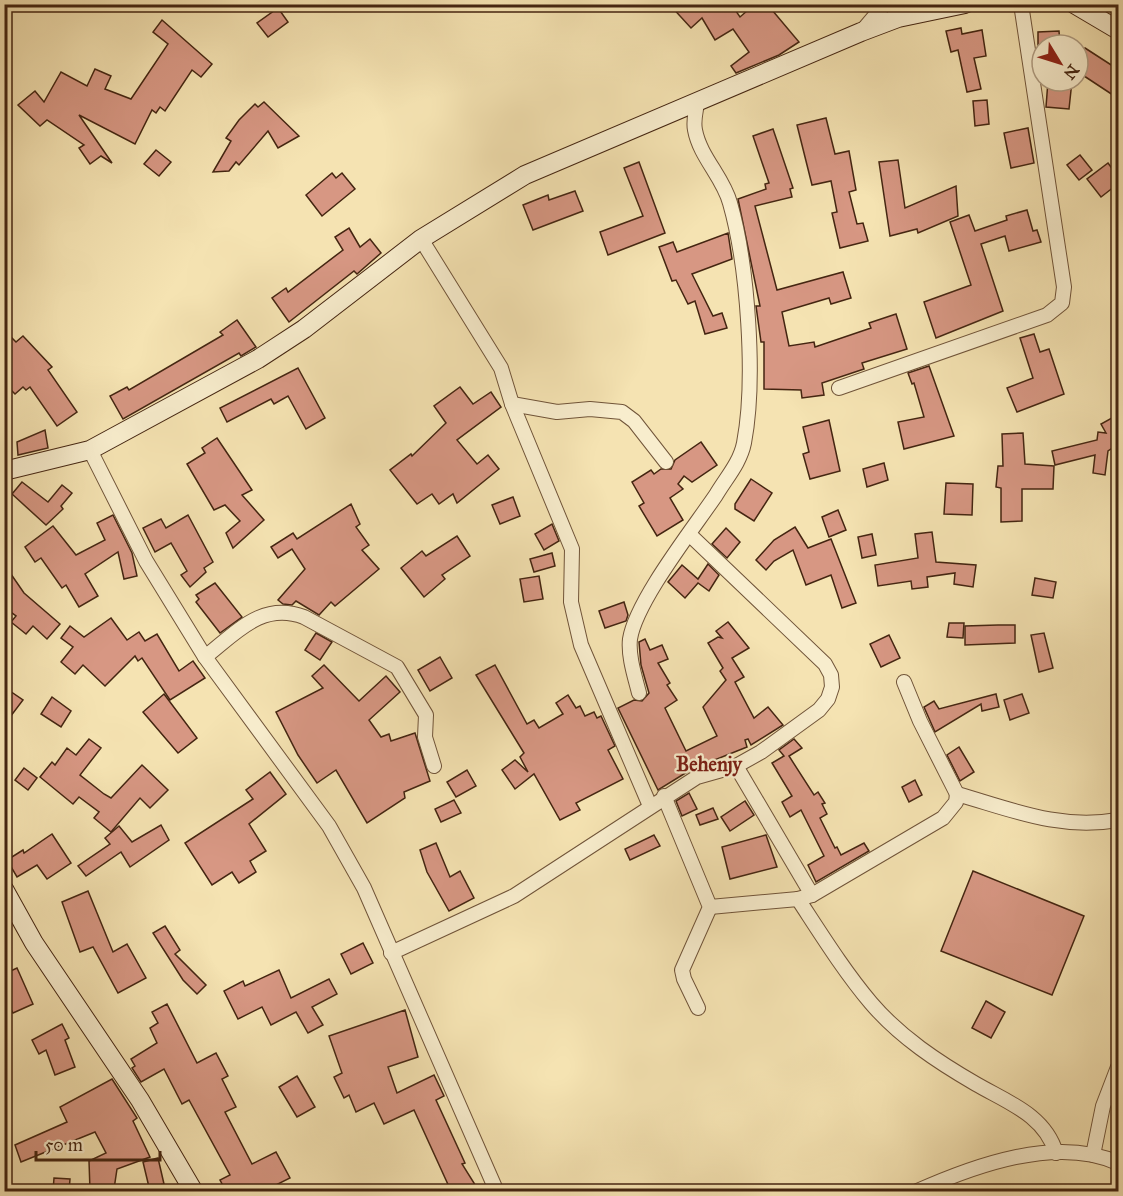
<svg xmlns="http://www.w3.org/2000/svg" width="1123" height="1196" font-family="'IM FELL Great Primer',serif">
  <style>
    .building { fill: #d79783; stroke: #442511; stroke-width: 1.5 }
    .lines { fill: none; stroke-linecap: round; stroke-linejoin: round }
    .street-casing { stroke: #705439; stroke-width: 16 }
    .secondary-casing { stroke: #442511; stroke-width: 20 }
    .street { stroke: #f8edcd; stroke-width: 14 }
    .secondary { stroke: #f8edcd; stroke-width: 18 }
    .labels { text-anchor: middle; stroke-width: 4.5; stroke-linejoin: round; paint-order: stroke }
    .neighbourhood-label { font-size: 20px; font-weight: bold; fill: #7a1f14; stroke: #f8edcd }
  </style>
  <rect width="100%" height="100%" fill="#f5e3b2"/>
  <filter id="stains"><feTurbulence type="fractalNoise" baseFrequency=".00333" numOctaves="4"/><feColorMatrix values="0 0 0 0 .2 0 0 0 0 .09 0 0 0 0 .02 0 0 0 .5 -.17"/></filter>
  <radialGradient id="worn" r=".72"><stop offset=".6" stop-color="#630" stop-opacity="0"/><stop offset="1" stop-color="#630" stop-opacity=".3"/></radialGradient>
  <g class="building">
    <polygon points="669,4 731,4 740,17 755,4 767,4 799,42 779,55 736,73 731,66 749,52 733,29 715,40 702,18 691,28"/>
    <polygon points="278,8 288,22 268,37 257,23"/>
    <polygon points="162,20 212,64 201,77 192,70 165,111 160,107 156,113 152,110 135,144 79,115 112,163 101,156 90,164 79,148 84,145 47,120 40,126 18,105 35,91 44,102 61,72 87,86 95,69 111,76 105,89 131,99 168,44 153,32"/>
    <polygon points="961,28 962,34 982,30 986,56 974,58 981,89 967,92 958,50 951,52 946,31"/>
    <polygon points="1059,31 1060,45 1038,45 1038,32"/>
    <polygon points="1085,48 1119,70 1119,99 1078,72 1078,59"/>
    <polygon points="1048,81 1060,81 1061,85 1063,81 1072,81 1069,109 1046,107"/>
    <polygon points="987,100 989,124 975,126 973,101"/>
    <polygon points="264,102 299,136 278,148 268,131 239,165 236,162 229,171 213,172 231,141 226,138 239,120 255,104 258,107"/>
    <polygon points="826,118 835,154 849,151 856,190 849,192 857,224 863,223 868,241 840,248 832,213 837,212 831,181 812,185 797,125"/>
    <polygon points="1028,128 1034,163 1011,168 1004,133"/>
    <polygon points="773,129 793,188 790,189 792,197 755,206 777,290 843,272 851,298 831,304 829,298 782,312 789,346 814,342 815,347 871,328 869,323 896,314 907,349 862,363 864,369 822,383 824,395 802,398 801,390 764,389 764,342 761,342 756,306 760,306 738,199 766,189 765,184 769,183 753,136"/>
    <polygon points="156,150 171,162 159,176 144,164"/>
    <polygon points="1080,155 1092,170 1079,180 1067,165"/>
    <polygon points="898,160 905,208 956,186 958,216 918,233 917,229 890,236 879,162"/>
    <polygon points="639,162 665,233 608,255 600,232 643,216 624,168"/>
    <polygon points="1108,163 1119,178 1119,183 1101,197 1087,179"/>
    <polygon points="332,173 336,178 342,173 355,189 322,216 306,195"/>
    <polygon points="575,191 583,211 533,230 523,205 548,195 549,200"/>
    <polygon points="1027,210 1033,231 1037,230 1041,242 1009,251 1005,236 981,244 1003,311 936,338 924,302 971,285 950,222 969,215 975,231 1007,220 1006,216"/>
    <polygon points="349,228 360,247 370,239 381,253 357,274 354,271 289,322 272,298 286,288 288,292 343,250 335,237"/>
    <polygon points="728,233 732,259 692,274 713,316 722,313 727,328 705,334 695,301 688,304 676,280 672,281 659,247 673,242 677,252"/>
    <polygon points="237,320 256,347 241,356 239,353 123,419 110,396 127,387 129,390 223,335 220,332"/>
    <polygon points="4,330 16,342 23,336 52,367 48,370 77,412 57,426 30,387 26,390 23,387 15,394 4,383"/>
    <polygon points="1034,334 1040,352 1049,349 1064,394 1017,412 1007,388 1033,378 1020,338"/>
    <polygon points="929,366 954,436 904,449 898,422 924,417 914,383 912,384 908,373"/>
    <polygon points="298,368 325,418 306,429 288,396 274,404 271,399 227,422 220,408"/>
    <polygon points="460,387 473,404 491,392 501,407 457,440 477,464 488,455 499,469 457,503 453,494 439,504 432,494 417,504 390,470 411,454 412,456 446,423 434,406"/>
    <polygon points="1119,414 1119,456 1114,447 1108,451 1105,475 1093,473 1095,455 1055,465 1052,451 1097,440 1098,432 1106,433 1101,424"/>
    <polygon points="829,420 840,471 810,479 803,454 809,452 803,427"/>
    <polygon points="45,430 48,448 18,455 17,442"/>
    <polygon points="1023,433 1025,464 1054,466 1053,489 1022,489 1022,521 1001,522 1001,488 996,487 998,466 1003,466 1002,434"/>
    <polygon points="217,438 252,490 242,495 264,520 233,548 226,533 240,521 225,505 214,510 187,464 205,453 202,448"/>
    <polygon points="701,442 717,465 692,482 684,476 678,484 683,489 670,498 683,520 657,536 639,506 644,503 632,482 651,470 654,474 661,469 671,469 675,460"/>
    <polygon points="884,463 888,480 867,487 863,469"/>
    <polygon points="751,479 772,493 754,521 735,509 735,504"/>
    <polygon points="22,482 48,502 62,485 72,493 61,506 63,509 46,525 12,494"/>
    <polygon points="946,483 973,484 972,515 944,514"/>
    <polygon points="513,497 520,516 500,524 492,505"/>
    <polygon points="351,504 360,524 356,527 369,545 362,550 379,569 335,606 331,602 319,615 296,601 292,605 283,604 278,600 305,569 292,549 278,558 271,547 293,533 297,539"/>
    <polygon points="838,510 846,530 829,537 822,517"/>
    <polygon points="113,515 132,553 137,576 124,579 118,552 85,574 98,596 79,607 66,585 62,588 41,558 35,562 25,547 53,526 76,555 105,540 97,523"/>
    <polygon points="188,515 213,562 204,568 206,572 190,587 181,575 187,571 171,543 155,552 143,528 161,519 166,528"/>
    <polygon points="552,524 559,541 544,550 535,534"/>
    <polygon points="795,527 808,548 831,539 856,603 842,608 831,575 806,585 793,550 774,561 766,570 756,560 774,540"/>
    <polygon points="726,528 740,542 727,558 712,544"/>
    <polygon points="932,532 936,562 976,565 973,587 954,584 955,573 927,577 928,587 912,589 911,581 878,586 875,565 918,558 915,534"/>
    <polygon points="872,534 876,555 862,558 858,537"/>
    <polygon points="457,536 470,556 442,575 445,579 424,597 401,568 422,551 426,556"/>
    <polygon points="552,553 555,566 534,572 530,559"/>
    <polygon points="4,564 24,593 60,624 47,639 33,626 26,634 11,622 16,616 4,607"/>
    <polygon points="708,564 719,575 709,591 698,583 685,598 668,582 682,565 698,579"/>
    <polygon points="539,576 543,599 524,602 520,579"/>
    <polygon points="1035,578 1056,582 1053,598 1032,595"/>
    <polygon points="215,583 242,617 220,633 196,602 199,599 196,595"/>
    <polygon points="624,602 628,615 626,621 605,628 599,611"/>
    <polygon points="111,618 127,640 139,632 145,641 157,634 179,671 193,661 205,678 170,700 142,658 138,661 135,656 105,686 83,665 75,674 61,662 73,647 61,638 70,626 84,637"/>
    <polygon points="728,622 749,648 732,658 744,677 735,682 754,718 768,707 783,725 751,745 748,739 745,740 747,747 692,769 658,790 618,708 634,700 642,701 649,693 641,665 639,642 645,639 650,650 662,645 668,659 658,663 670,683 667,685 677,700 665,708 686,751 717,736 703,707 726,680 720,671 723,668 708,643 718,637 722,638 716,631"/>
    <polygon points="949,623 964,623 963,638 947,637"/>
    <polygon points="998,625 1015,625 1015,643 965,645 965,626"/>
    <polygon points="316,633 332,642 320,660 305,650"/>
    <polygon points="1044,633 1053,668 1039,672 1031,635"/>
    <polygon points="889,635 900,658 881,667 870,644"/>
    <polygon points="440,657 452,678 430,691 418,670"/>
    <polygon points="324,665 359,701 386,676 400,692 369,720 381,737 389,734 391,741 415,733 430,781 404,792 405,798 367,823 336,770 317,783 298,755 276,712 323,688 312,676"/>
    <polygon points="495,665 527,724 534,720 539,728 563,714 556,703 568,695 576,708 580,706 585,716 594,712 597,718 601,716 615,746 608,750 623,779 576,803 580,810 560,820 534,774 515,789 502,770 515,760 528,772 520,757 524,753 476,675"/>
    <polygon points="4,687 23,700 4,725"/>
    <polygon points="164,694 197,738 178,753 143,712"/>
    <polygon points="996,694 999,707 982,711 981,704 935,732 924,707 934,701 939,709"/>
    <polygon points="1022,694 1029,713 1010,720 1004,700"/>
    <polygon points="52,697 71,711 61,727 41,714"/>
    <polygon points="89,739 101,748 80,775 104,794 111,798 142,765 168,790 150,808 140,798 111,832 94,818 99,812 79,797 73,804 40,777 52,762 55,765 67,748 76,755"/>
    <polygon points="794,739 802,748 789,756 814,795 818,792 825,803 822,804 827,814 820,818 835,848 837,847 841,855 864,843 869,851 816,882 808,865 824,856 801,810 790,817 782,802 792,796 772,763 784,756 779,750"/>
    <polygon points="959,747 974,772 960,781 947,755"/>
    <polygon points="24,768 37,778 28,790 15,780"/>
    <polygon points="467,770 476,786 456,797 447,782"/>
    <polygon points="270,772 286,794 249,824 266,851 250,861 256,872 239,883 232,872 212,885 185,843 253,799 246,790"/>
    <polygon points="915,780 922,795 909,802 902,787"/>
    <polygon points="689,793 697,809 682,816 676,801"/>
    <polygon points="454,800 461,813 441,822 435,809"/>
    <polygon points="745,801 754,815 730,831 721,817"/>
    <polygon points="713,808 718,819 700,825 696,815"/>
    <polygon points="161,825 169,840 130,867 121,852 86,876 78,866 110,844 105,838 119,826 132,842"/>
    <polygon points="52,834 71,863 47,879 37,865 17,877 7,860 23,850 24,853"/>
    <polygon points="654,835 660,846 630,860 625,849"/>
    <polygon points="766,835 777,867 730,879 722,847"/>
    <polygon points="436,843 450,877 460,871 474,898 449,911 427,872 420,850"/>
    <polygon points="973,871 1084,916 1052,995 941,951"/>
    <polygon points="88,891 113,952 127,944 146,978 118,993 93,947 80,952 62,902"/>
    <polygon points="165,926 180,950 175,954 206,985 197,994 183,980 153,933"/>
    <polygon points="363,943 373,963 351,974 341,954"/>
    <polygon points="17,968 33,1004 13,1013 4,996 4,974"/>
    <polygon points="279,970 291,998 329,979 337,994 312,1007 323,1025 308,1033 296,1012 271,1025 262,1007 238,1019 224,991 243,981 245,986"/>
    <polygon points="986,1001 1005,1012 991,1038 972,1028"/>
    <polygon points="167,1004 197,1063 216,1053 228,1076 222,1079 236,1107 225,1112 252,1164 276,1152 290,1178 264,1191 226,1191 220,1180 230,1175 189,1100 182,1104 164,1069 141,1082 132,1068 135,1066 131,1059 157,1043 150,1028 158,1023 152,1012"/>
    <polygon points="405,1010 418,1057 388,1067 397,1093 434,1075 444,1096 436,1100 465,1163 462,1164 479,1191 451,1191 414,1110 384,1124 374,1103 356,1112 349,1095 344,1098 334,1077 342,1073 329,1036"/>
    <polygon points="62,1024 69,1038 65,1040 75,1067 55,1075 46,1050 39,1054 32,1040"/>
    <polygon points="297,1076 315,1107 297,1117 279,1087"/>
    <polygon points="112,1079 137,1118 133,1121 150,1157 117,1169 114,1189 90,1190 89,1161 106,1153 95,1132 21,1162 15,1145 67,1122 60,1107"/>
    <polygon points="158,1158 164,1184 149,1187 143,1162"/>
    <polygon points="54,1178 70,1179 69,1191 53,1191"/>
  </g>
  <g class="lines">
    <defs>
      <g id="street">
        <polyline points="863,30 885,4"/>
        <polyline points="421,239 501,368 512,404 572,549 571,602 581,645 650,806"/>
        <polyline points="839,388 1047,315 1062,303 1064,287 1021,4"/>
        <polyline points="512,404 557,412 590,409 622,412 634,421 666,462"/>
        <polyline points="90,450 146,561 205,657 329,826 364,888 497,1192"/>
        <path d="M205 657C236 633 262 601 304 617L397 667 426 715 425 737 434 766"/>
        <polyline points="904,682 920,721 957,794"/>
        <path d="M639 693C635 677 628 656 630 639 636 601 693 529 716 495 726 478 740 463 744 443 756 380 748 266 730 203 723 177 700 157 695 130 693 121 696 111 697 103"/>
        <polyline points="736,766 812,895"/>
        <polyline points="664,796 710,907 682,970 684,979 698,1008"/>
        <polyline points="710,907 798,899"/>
        <polyline points="391,953 514,896 697,777 736,766 761,752 819,710 828,699 832,687 831,675 825,664 689,534"/>
        <path d="M1056 1153C1045 1115 1007 1102 976 1084 938 1062 900 1037 871 1003 844 971 821 934 798 899L812 895 943 818 956 802 957 794C1013 810 1059 830 1118 820"/>
        <polyline points="1093,1155 1103,1106 1118,1067"/>
        <path d="M915 1192C973 1166 1056 1135 1118 1163"/>
      </g>
      <g id="secondary">
        <polyline points="1074,4 1118,30"/>
        <polyline points="4,471 90,450 258,359 304,329 421,239 525,175 861,32 898,18 965,4"/>
        <polyline points="4,889 34,943 140,1100 194,1192"/>
      </g>
    </defs>
    <use href="#street" class="street-casing"/>
    <use href="#secondary" class="secondary-casing"/>
    <use href="#street" class="street"/>
    <use href="#secondary" class="secondary"/>
  </g>
  <g class="labels">
    <g class="neighbourhood-label">
      <text x="709" y="771">Behenjy</text>
    </g>
  </g>
  <rect width="1123" height="1196" fill="none" stroke="#f5e3b2" stroke-width="24"/>
  <rect x="6" y="6" width="1111" height="1184" fill="none" stroke="#442511" stroke-width="3"/>
  <rect x="12" y="12" width="1099" height="1172" fill="none" stroke="#442511" stroke-width="1.5"/>
  <g transform="translate(1060 63) rotate(128)"><circle r="28" fill="#f8edcd" stroke="#b09d82" stroke-width="1.5"/>
  <path d="M0-4.5L10 22L0 15L-10 22Z" fill="#8f2418"/>
  <text y="-9" font-size="16" font-weight="bold" text-anchor="middle" fill="#442511">N</text>
  </g>
  <path d="M36 1151v9h124v-9" fill="none" stroke="#442511" stroke-width="3"/>
  <text x="45" y="1151" font-size="18" fill="#442511" stroke="#f8edcd" stroke-width="4.5" paint-order="stroke">50 m</text>
  <rect width="100%" height="100%" filter="url(#stains)"/>
  <rect width="100%" height="100%" fill="url(#worn)"/>
</svg>
